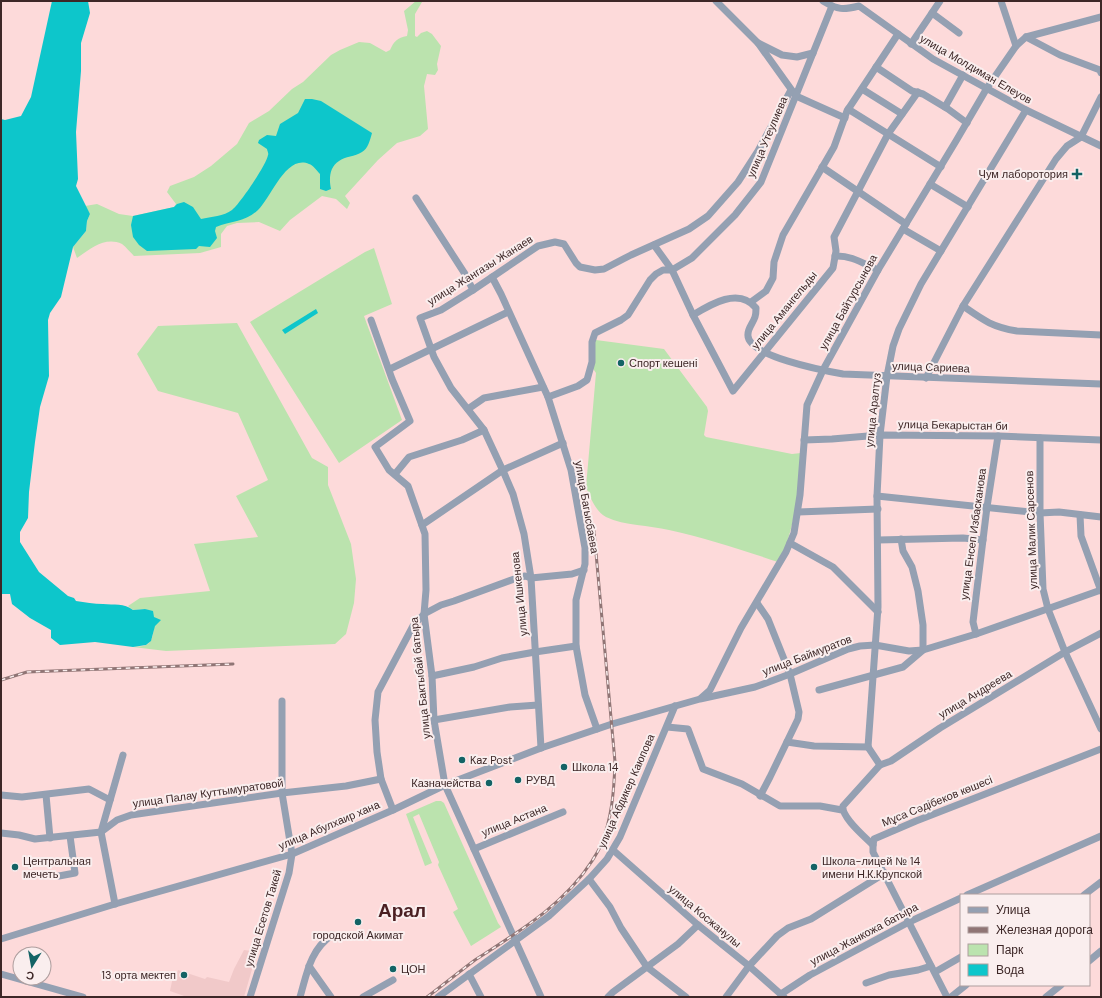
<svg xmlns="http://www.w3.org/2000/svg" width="1102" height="998" font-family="'DM Sans',sans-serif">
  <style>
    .built { fill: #f1c9c9 }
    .green { fill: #bbe3ae }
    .water { fill: #0dc6cb }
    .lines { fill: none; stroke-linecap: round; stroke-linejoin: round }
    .minor { stroke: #94a0b2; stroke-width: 7 }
    .rail-casing { stroke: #907575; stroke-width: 3 }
    .rail { stroke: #faeeee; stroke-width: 1.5; stroke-dasharray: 4.5; stroke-linecap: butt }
    .poi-dot { fill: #136365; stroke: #faeeee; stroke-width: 1.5 }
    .labels { text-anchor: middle; stroke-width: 4; stroke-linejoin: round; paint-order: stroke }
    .street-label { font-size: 11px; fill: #3d2727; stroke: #faeeee }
    .poi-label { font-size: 11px; fill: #3d2727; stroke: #faeeee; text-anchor: start }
    .town-label { font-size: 19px; font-weight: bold; fill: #4a1f22; stroke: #faeeee }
  </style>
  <rect width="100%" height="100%" fill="#fddada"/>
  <polygon class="built" points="244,950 257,952 244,997 187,997 170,991 174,972 177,973 178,970 205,979 207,977 229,982 234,969"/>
  <g class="green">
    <path d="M416 1 422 2 415 14V36L417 37 421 33 427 31 432 34 441 46 437 64 438 70 435 75 427 74 424 86 428 129 420 136 397 143 378 160 345 196 350 203 347 209 336 199 322 196 290 220 280 231 259 222 237 223 227 226 221 234V247L200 253 134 256C130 252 126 247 122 244 105 236 90 249 77 258L73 247 86 231 87 221 90 214 85 206 97 204 119 214 133 216 174 207 176 204 167 192 170 186 194 177 211 166 237 144 249 123 269 111 292 89 303 82 331 55 340 50 359 42 370 43 386 52 390 50C394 41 397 38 407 36L408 30 404 11Z"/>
    <polygon points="374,248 392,304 364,316 402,420 339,463 250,322 365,252"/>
    <path d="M237 323 312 458 328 467V485L351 544 356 579 354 603 346 634 335 644 166 651 133 647C136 646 143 647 146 645 155 641 154 624 154 617L145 609 133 610 128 606 140 598 210 591 194 544 258 537 236 496 268 480 238 413 158 391 137 354 158 326Z"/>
    <path d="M596 340 664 349 707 407 708 411 704 435 706 437 792 454 801 453C799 482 797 511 788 539 786 547 782 554 778 562 742 550 706 538 669 530 649 525 625 526 606 517 596 512 590 497 586 487L596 373 592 367 594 341Z"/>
    <polygon points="436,801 441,801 444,803 498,923 501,927 471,946 453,912 458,909 438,865 439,862 419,814 413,817 432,863 425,866 406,814"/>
  </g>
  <g class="water">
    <path d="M52 1H88L90 13 81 43V71L76 132 78 179 76 186 90 214 87 221 86 231 73 247 61 297 50 313 48 320 49 376 40 407 35 442 29 492 28 518 20 532V542L39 572 68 596 74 598 76 601C85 602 94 604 103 604 114 605 124 603 133 610L145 609 153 611 154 617 161 620 155 626 151 641 146 645 133 647 95 642 60 645 51 638V630L30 618 12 604 10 594H1V119L5 120 21 116 31 97Z"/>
    <path d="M305 99H312L321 101 372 133C370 140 368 149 362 152 355 157 345 156 339 161 329 167 329 180 331 189L326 191 320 189V174C317 171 313 165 309 164 286 154 271 198 258 210 246 222 231 221 216 227L215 231 217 238 210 247 199 246 196 249 147 251 139 245 133 237 131 225 133 216 174 207 177 204 184 202 193 207 201 219C211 217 224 216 232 210 239 205 267 164 268 155 269 154 267 150 267 149L258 143 259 140 267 135 276 136 280 124 298 113Z"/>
    <polygon points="316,309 318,313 285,334 282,330"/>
  </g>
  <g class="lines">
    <g class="minor">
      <polyline points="716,1 758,43 782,55 797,57 813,53"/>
      <path d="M823 1C838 10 843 10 859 6L933 59 1026 110 1101 146"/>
      <polyline points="940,1 932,13 959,33"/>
      <polyline points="1001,1 1016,46"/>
      <polyline points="1026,37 1060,55 1100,70 1101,73"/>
      <polyline points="758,43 796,96 845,118"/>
      <polyline points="911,44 932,13"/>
      <polyline points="876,67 912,91 923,94 948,109 967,123"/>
      <polyline points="862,89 902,114"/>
      <polyline points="945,107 963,75"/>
      <polyline points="848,109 941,167"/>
      <polyline points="822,167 906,224"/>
      <polyline points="930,184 968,207"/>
      <polyline points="416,198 465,274 473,290"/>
      <polyline points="903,229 941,251"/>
      <polyline points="654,245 672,270 693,315 733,391 833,268 836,251 834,237 888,134 918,92"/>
      <path d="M835 256C851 255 864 264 878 270"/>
      <polyline points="492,277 501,294 548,397 571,470 585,548 585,564 576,600 576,646 585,695 597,729"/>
      <polyline points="751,302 766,291 773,278 774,262 783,235 834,147 847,111 898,34"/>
      <path d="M963 306C983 320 992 327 1017 331L1101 335"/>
      <path d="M693 315C711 304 739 287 756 308 756 311 756 314 755 317 753 323 748 328 748 334 745 356 826 371 843 374L1101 384"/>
      <polyline points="371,320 392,379 410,421 375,447 389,470 408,486 425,534 426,590 424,614 432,676 434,720 445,785 541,997"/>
      <polyline points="390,369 508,312"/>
      <polyline points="926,378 963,306 1056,159 1067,146 1081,137 1101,97"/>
      <polyline points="548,397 578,386 587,380 592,362 592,342 595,333 621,320 628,315 650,280 656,274 663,270 672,270 692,258 735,215 761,182 832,6"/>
      <polyline points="468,409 484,398 543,387"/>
      <polyline points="1040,438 1040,513 1043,589 1048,609 1065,652 1101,729"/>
      <polyline points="804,440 832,439 880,435 998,436 1101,440"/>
      <polyline points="395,474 409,457 462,440 484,430"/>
      <polyline points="877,496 1040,513 1059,512 1101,517"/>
      <polyline points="798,512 878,509"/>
      <polyline points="1080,515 1081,536 1101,591"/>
      <polyline points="422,525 503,470 563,443"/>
      <polyline points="878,540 963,538 983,540"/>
      <polyline points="790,543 833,567 878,612"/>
      <polyline points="757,603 768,619 790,674 799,712 798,719 770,777 760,796"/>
      <polyline points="976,634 973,622 976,597 987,507 998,436"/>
      <polyline points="432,676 474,667 502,658 535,652 576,646"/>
      <polyline points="819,690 903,667 923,650 923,625 918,591 912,567 903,551 901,539"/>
      <polyline points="701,698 710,690 741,628 786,552 794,533 800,495 807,405 823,370 878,270 956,141 987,88 1016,46 1026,37 1101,17"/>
      <polyline points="434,720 510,707 538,705"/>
      <polyline points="667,727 688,729 703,769 742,784 780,806 820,806 842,810"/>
      <polyline points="787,742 814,746 868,747"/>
      <polyline points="868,747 878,607 877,496 880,435 887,376 893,346 899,329 921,284 1026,110"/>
      <polyline points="868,747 880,765"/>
      <polyline points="541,748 531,578 524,534 513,494 504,473 484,430 451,388 434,357 420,318 441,310 473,290 538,246 555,242 564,244 576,263 580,267 595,270 604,269 631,255 689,229 708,216 738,182 758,151 791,90"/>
      <polyline points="1,795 22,797 89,789 110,800"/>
      <polyline points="46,795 50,838"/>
      <polyline points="393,810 381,779 377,752 375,720 378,692 413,626 424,614 441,605 454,601 517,578 525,576 531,578 572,574 584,570"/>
      <polyline points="1,833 19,835 35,839 101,832 117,820 131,815 282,793 346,786 381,779"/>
      <path d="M873 845C865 837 841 817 843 806L880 765 891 761 940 728 1065 652 1101 633"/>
      <polyline points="474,849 563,812"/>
      <polyline points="613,850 698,925 749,966 784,997"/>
      <polyline points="59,876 75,873 70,836"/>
      <polyline points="589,879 610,907 621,928 647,967 686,997"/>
      <polyline points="967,895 1101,836"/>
      <polyline points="1084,895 1101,882"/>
      <polyline points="115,904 101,832 123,755"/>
      <polyline points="1,939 115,904 292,854 393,810 445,785 541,748 612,724 700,699 755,687 790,674 848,649 860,646 875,645 909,651 923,650 976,634 1101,590"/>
      <polyline points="1089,961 1101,951"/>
      <polyline points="309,966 331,997"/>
      <polyline points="935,972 961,957"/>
      <polyline points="1,974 83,997"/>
      <polyline points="469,974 481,997"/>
      <polyline points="866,983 889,975 918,970 931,966"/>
      <polyline points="781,994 810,975 909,922 961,898"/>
      <polyline points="250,997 289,873 292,854 282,793 282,701"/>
      <path d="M300 997C307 973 310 950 332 935"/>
      <polyline points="363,997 393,980"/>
      <polyline points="438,997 549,916 589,879 607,859 620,837 675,706"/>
      <polyline points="608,997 613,992 678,944 698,925"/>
      <polyline points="726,997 749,966 777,936 788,928 811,919 885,873"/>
      <polyline points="947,997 873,852 873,845 874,839 916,821 1101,749"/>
      <polyline points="951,997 966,985"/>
      <polyline points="1046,997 1061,985"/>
    </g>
    <defs>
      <g id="rail">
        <polyline points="1,680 27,672 233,664"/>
        <path d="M427 997C443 985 459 972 475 960 518 932 564 905 592 861 595 856 599 850 601 845 612 818 614 791 615 762L594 531"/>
      </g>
    </defs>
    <use href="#rail" class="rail-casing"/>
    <use href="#rail" class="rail"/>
  </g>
  <g class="poi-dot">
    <path d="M1075 168h4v4h4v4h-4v4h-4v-4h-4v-4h4z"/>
    <circle cx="621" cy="363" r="4"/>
    <circle cx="462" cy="760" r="4"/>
    <circle cx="564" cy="767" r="4"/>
    <circle cx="518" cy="780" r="4"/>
    <circle cx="489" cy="783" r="4"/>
    <circle cx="15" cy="867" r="4"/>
    <circle cx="814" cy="867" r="4"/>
    <circle cx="358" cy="922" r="4"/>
    <circle cx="393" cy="969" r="4"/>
    <circle cx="184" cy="975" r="4"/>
  </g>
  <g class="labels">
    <g class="street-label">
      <text transform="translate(976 69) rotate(30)" y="4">улица Молдиман Елеуов</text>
      <text transform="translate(767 137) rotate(-67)" y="4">улица Утеулиева</text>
      <text transform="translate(480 270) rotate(-32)" y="4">улица Жангазы Жанаев</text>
      <text transform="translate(848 302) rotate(-61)" y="4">улица Байтурсынова</text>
      <text transform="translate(784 310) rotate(-51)" y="4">улица Амангельды</text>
      <text transform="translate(931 367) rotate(2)" y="4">улица Сариева</text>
      <text transform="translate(873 410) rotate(-84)" y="4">улица Аралтуз</text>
      <text transform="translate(953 425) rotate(1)" y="4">улица Бекарыстан би</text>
      <text transform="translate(587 507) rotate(80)" y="4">улица Багысбаева</text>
      <text transform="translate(1031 530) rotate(-92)" y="4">улица Малик Сарсенов</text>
      <text transform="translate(973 534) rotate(-82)" y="4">улица Енсеп Избасканова</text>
      <text transform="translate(519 594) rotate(-96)" y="4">улица Ишкенова</text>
      <text transform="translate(807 655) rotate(-21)" y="4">улица Баймуратов</text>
      <text transform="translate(420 678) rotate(-96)" y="4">улица Бактыбай батыра</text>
      <text transform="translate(975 694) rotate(-31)" y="4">улица Андреева</text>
      <text transform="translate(626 791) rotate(-66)" y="4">улица Абдикер Каюпова</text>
      <text transform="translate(208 793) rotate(-8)" y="4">улица Палау Куттымуратовой</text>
      <text transform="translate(937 801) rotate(-22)" y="4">Мұса Сәдібеков көшесі</text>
      <text transform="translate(514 820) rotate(-22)" y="4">улица Астана</text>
      <text transform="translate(329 825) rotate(-23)" y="4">улица Абулхаир хана</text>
      <text transform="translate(705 916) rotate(40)" y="4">улица Косжанулы</text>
      <text transform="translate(263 918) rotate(-73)" y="4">улица Есетов Такей</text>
      <text transform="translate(864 934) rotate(-28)" y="4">улица Жанкожа батыра</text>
    </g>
    <g class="poi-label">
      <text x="1068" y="178" text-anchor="end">Чум лаборотория</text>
      <text x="629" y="367">Спорт кешені</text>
      <text x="470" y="764">Kaz Post</text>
      <text x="572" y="771">Школа 14</text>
      <text x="526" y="784">РУВД</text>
      <text x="481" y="787" text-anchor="end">Казначейства</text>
      <text x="23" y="865">Центральная<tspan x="23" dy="13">мечеть</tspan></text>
      <text x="822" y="865">Школа-лицей № 14<tspan x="822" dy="13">имени Н.К.Крупской</tspan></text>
      <text x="358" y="939" text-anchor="middle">городской Акимат</text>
      <text x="401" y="973">ЦОН</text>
      <text x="176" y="979" text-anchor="end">13 орта мектеп</text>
    </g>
    <g class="town-label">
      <text x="402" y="917">Арал</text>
    </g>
  </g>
  <rect width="1102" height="998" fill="none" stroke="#3d2727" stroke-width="4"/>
  <rect x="960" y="894" width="130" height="92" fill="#faeeee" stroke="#ae9e9e"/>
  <rect x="968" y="907" width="20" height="6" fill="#94a0b2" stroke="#ae9e9e"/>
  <text x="996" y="914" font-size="12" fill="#3d2727">Улица</text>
  <rect x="968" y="927" width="20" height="6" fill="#907575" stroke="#ae9e9e"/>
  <text x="996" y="934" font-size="12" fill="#3d2727">Железная дорога</text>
  <rect x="968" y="944" width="20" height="12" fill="#bbe3ae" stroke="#ae9e9e"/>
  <text x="996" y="954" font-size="12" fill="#3d2727">Парк</text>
  <rect x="968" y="964" width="20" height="12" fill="#0dc6cb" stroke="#ae9e9e"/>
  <text x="996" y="974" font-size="12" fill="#3d2727">Вода</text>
  <g transform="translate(32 966) rotate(191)"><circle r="19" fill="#faeeee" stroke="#ae9e9e"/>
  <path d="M0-3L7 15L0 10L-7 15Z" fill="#136365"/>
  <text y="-6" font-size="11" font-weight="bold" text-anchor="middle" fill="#3d2727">С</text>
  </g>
</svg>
